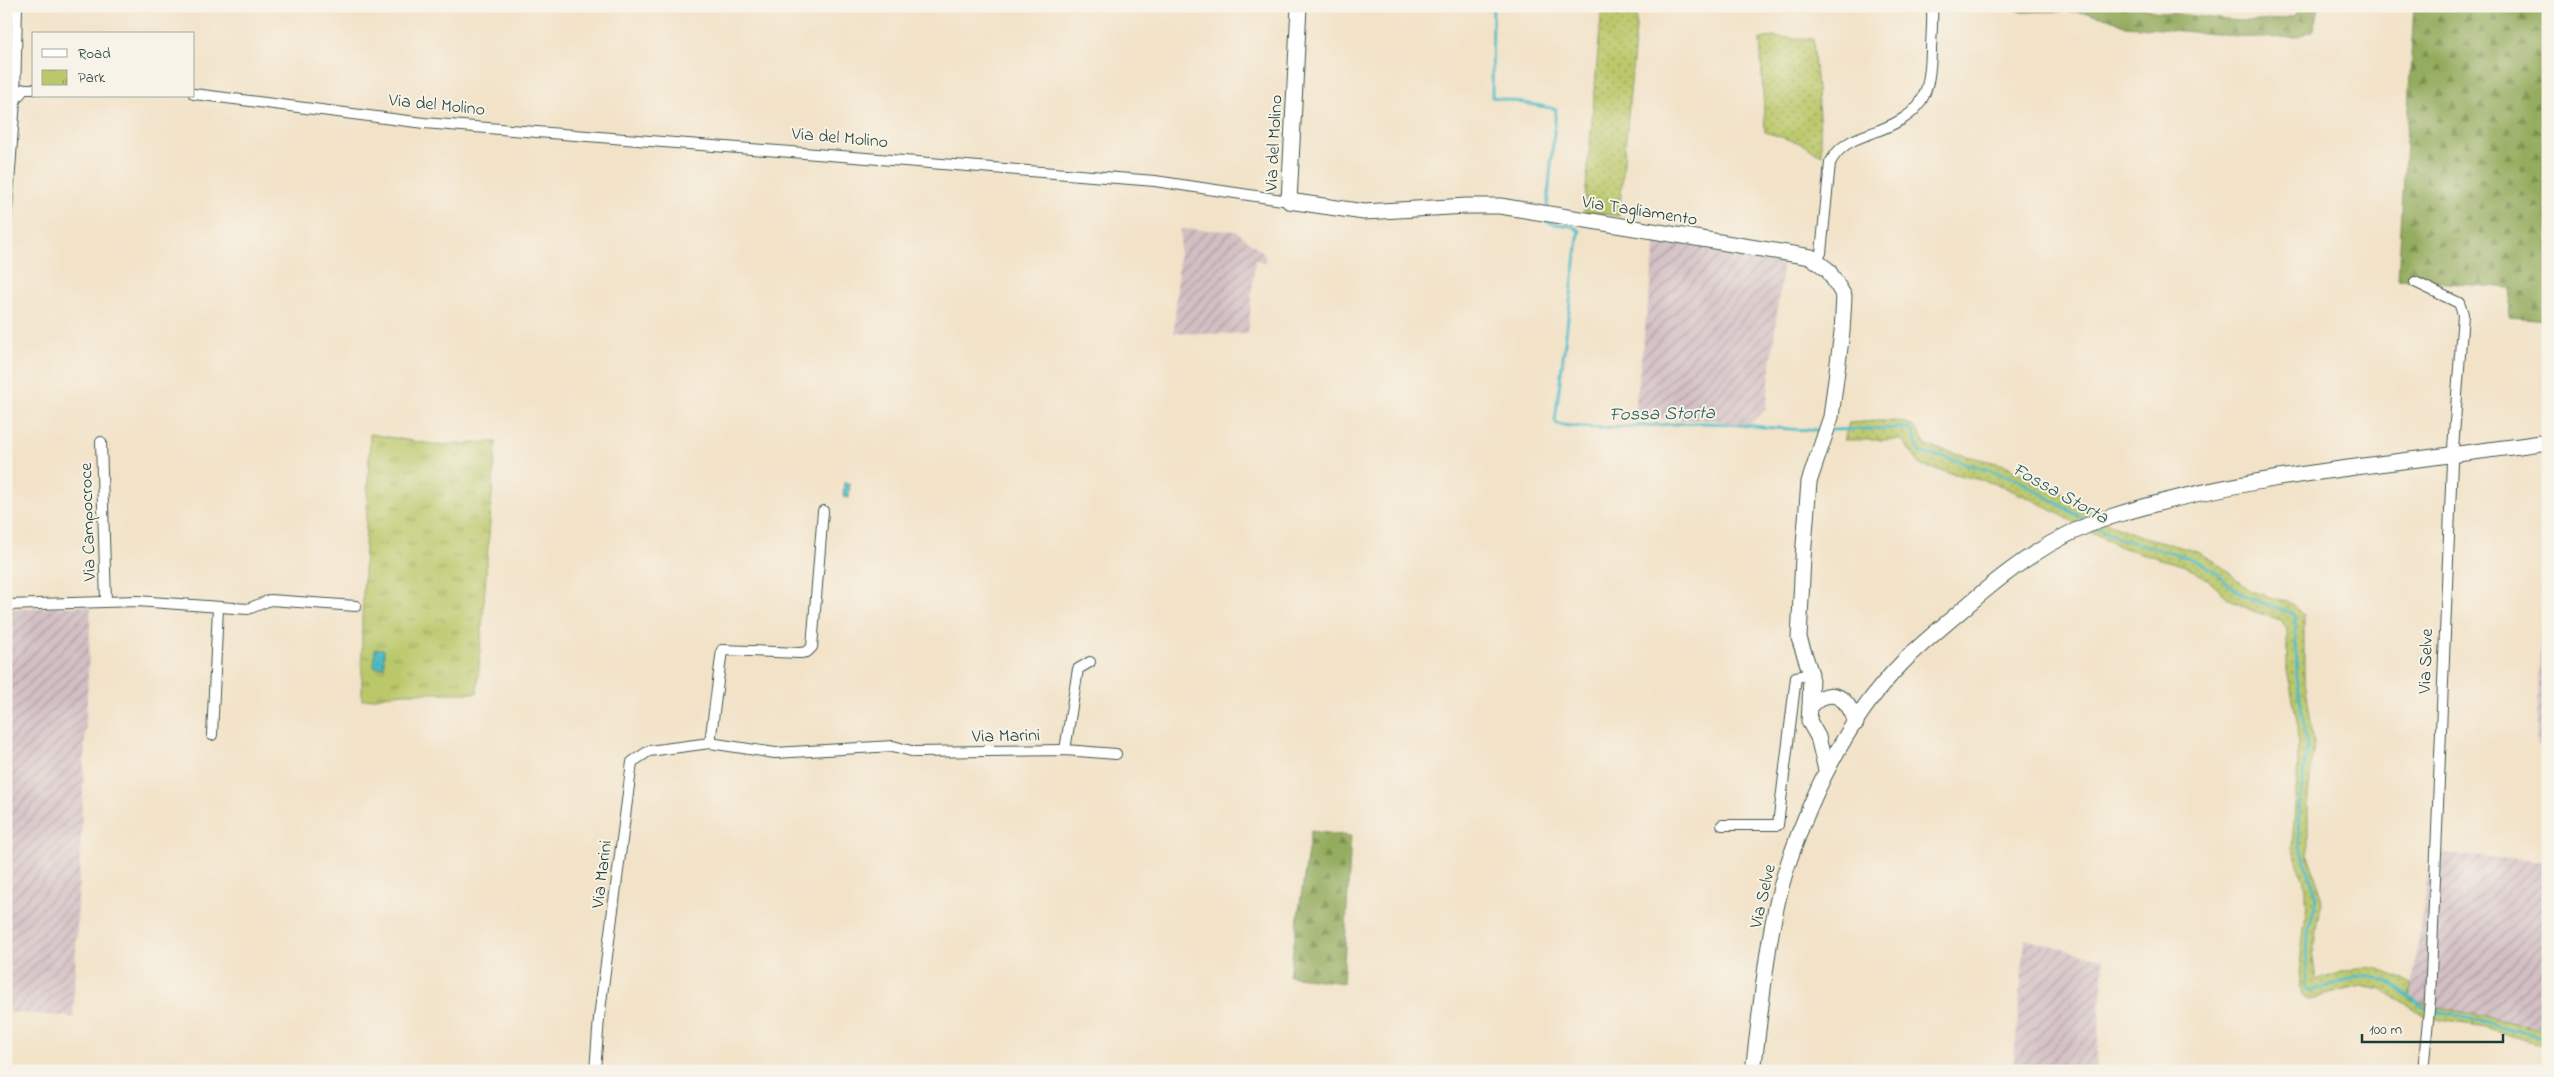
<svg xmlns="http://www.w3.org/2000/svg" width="2554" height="1077" font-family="'Indie Flower',sans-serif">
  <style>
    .industrial { fill: url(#industrial-furrows) }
    .grass { fill: url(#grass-dots); stroke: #6d824f }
    .forest { fill: url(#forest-firs); stroke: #5a7449 }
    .park { fill: url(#park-tufts); stroke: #6d824f }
    .water { fill: url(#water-ripples); stroke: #367c7d }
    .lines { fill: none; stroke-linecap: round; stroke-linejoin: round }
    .stream { stroke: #4ebcc6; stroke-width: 3 }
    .street-casing { stroke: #3f564a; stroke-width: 12 }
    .secondary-casing { stroke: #3f564a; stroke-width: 17 }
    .street { stroke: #fff; stroke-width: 10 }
    .secondary { stroke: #fff; stroke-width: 15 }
    .labels { text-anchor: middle; stroke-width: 4; stroke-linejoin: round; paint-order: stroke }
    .street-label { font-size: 18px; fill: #1f3d34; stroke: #f7f3e8 }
    .water-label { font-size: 19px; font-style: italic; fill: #2b5d58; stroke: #f7f3e8 }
  </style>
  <defs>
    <pattern id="industrial-furrows" width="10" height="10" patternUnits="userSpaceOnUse" patternTransform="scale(1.25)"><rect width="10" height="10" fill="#d2bec3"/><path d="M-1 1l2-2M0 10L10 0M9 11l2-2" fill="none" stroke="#aa9c9f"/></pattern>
    <pattern id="grass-dots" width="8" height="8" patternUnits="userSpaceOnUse" patternTransform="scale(1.25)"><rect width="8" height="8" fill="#bbc86a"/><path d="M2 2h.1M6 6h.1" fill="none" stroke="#97a458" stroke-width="1.8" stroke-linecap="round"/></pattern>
    <pattern id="forest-firs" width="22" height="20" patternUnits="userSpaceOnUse" patternTransform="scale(1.25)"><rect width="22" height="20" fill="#94ac5e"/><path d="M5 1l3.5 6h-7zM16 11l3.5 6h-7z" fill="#788d4e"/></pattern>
    <pattern id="park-tufts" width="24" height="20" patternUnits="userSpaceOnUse" patternTransform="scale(1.25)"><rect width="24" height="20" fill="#bbc86a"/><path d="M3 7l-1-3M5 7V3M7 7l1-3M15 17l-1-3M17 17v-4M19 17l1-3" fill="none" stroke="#97a458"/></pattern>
    <pattern id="water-ripples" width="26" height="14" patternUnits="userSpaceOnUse" patternTransform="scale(1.25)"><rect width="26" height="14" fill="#4ebcc6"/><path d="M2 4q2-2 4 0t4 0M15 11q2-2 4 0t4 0" fill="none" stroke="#409aa2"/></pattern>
  </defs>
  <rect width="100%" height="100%" fill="#f7f3e8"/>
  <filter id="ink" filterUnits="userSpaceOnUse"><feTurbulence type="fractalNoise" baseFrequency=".02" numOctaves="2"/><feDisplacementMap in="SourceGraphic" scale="10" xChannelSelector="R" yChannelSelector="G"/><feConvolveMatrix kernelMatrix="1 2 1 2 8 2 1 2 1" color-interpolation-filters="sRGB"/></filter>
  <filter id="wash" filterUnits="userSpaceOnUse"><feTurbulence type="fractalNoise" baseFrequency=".0096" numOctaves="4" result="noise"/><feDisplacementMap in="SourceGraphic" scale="20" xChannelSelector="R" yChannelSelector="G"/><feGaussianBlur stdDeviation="1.12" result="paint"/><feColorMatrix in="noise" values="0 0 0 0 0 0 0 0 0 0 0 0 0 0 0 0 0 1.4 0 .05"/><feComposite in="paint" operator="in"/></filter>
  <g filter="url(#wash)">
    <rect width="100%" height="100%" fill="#f2e2c7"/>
    <g class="industrial">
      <polygon points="1181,229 1236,231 1265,254 1265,262 1255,260 1248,334 1174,333"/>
      <polygon points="1656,240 1783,260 1766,409 1745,428 1715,420 1636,418 1636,399"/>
      <polygon points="2544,554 2548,554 2548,746 2536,746"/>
      <polygon points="91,606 73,1017 6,1012 6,609"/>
      <polygon points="2431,853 2548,862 2548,967 2544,968 2548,984 2548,1030 2410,1001"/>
      <polygon points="2025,938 2104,960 2096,1071 2013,1071"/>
    </g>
    <g class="grass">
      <polygon points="1602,6 1638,6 1619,216 1584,211"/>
      <polygon points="1773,37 1813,39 1822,155 1797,142 1765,132 1760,39"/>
      <path d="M1876 421C1902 421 1915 419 1926 446L2005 465 2061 493 2112 525 2138 535 2198 552 2216 562 2251 591 2293 604 2304 615V674L2314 743 2308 797V855L2323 899 2317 922 2313 958 2316 980C2363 966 2367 959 2412 984L2410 1001 2548 1030V1047L2484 1027 2428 1018 2382 990 2360 986 2310 999 2302 995 2299 973 2307 903 2303 878 2292 848 2298 764 2297 721 2287 669V630L2282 621 2250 610 2228 598 2206 578 2185 566 2120 547 2031 499 1997 484 1921 466 1902 440H1844L1849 423Z"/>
    </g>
    <g class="forest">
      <path d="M2015 6H2138L2153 11C2199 15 2253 29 2296 15L2300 6H2320L2312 31 2295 37 2258 38 2126 26C2093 8 2059 11 2022 12L2014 8Z"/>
      <polygon points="2414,6 2548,6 2548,320 2509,317 2511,288 2398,279"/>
      <polygon points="1311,831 1351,836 1343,983 1289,976"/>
    </g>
    <polygon class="park" points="370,434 438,445 496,442 477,693 402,693 362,700 362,616"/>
    <g class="water">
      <polygon points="844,483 850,483 849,498 843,497"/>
      <polygon points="375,649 384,649 384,667 374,667"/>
    </g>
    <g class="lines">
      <g class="stream">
        <polyline points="1493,6 1492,97 1556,109 1547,209"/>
        <path d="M1546 218 1547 222C1557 227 1572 222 1579 231L1555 421 1557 424C1605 433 1655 423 1703 423 1743 423 1782 431 1821 430"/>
        <polyline points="1833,430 1907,428 1912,431 1920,453 1945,457 2017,479 2085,520"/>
        <path d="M2097 527C2127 546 2162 547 2195 560 2216 568 2229 588 2248 598 2258 602 2291 611 2295 615L2297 677 2307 746 2298 820 2299 842 2317 898 2308 933 2306 988 2309 990 2324 988 2356 976 2372 977 2391 983 2422 1007 2548 1038"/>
      </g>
    </g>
  </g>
  <g filter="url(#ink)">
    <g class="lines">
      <defs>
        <g id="street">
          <polyline points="194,94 424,123 1155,181 1289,201"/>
          <polyline points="15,100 17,6"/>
          <polyline points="6,225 15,100 24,89 34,89"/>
          <path d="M1816 259 1821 253 1830 163C1839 145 1854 139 1872 133 1920 115 1929 102 1931 52 1931 37 1933 21 1932 6"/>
          <polyline points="2415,282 2459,303 2463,314 2452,462 2430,1000 2423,1071"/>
          <polyline points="101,442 106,601"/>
          <polyline points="6,605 137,601 248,609 270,600 356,606"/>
          <polyline points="212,735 218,608"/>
          <polyline points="710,743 722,650 800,653 807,652 812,647 823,511"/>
          <polyline points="1065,750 1078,669 1090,662"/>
          <polyline points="1722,825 1778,825 1796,677 1811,674"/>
          <polyline points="595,1071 599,1018 632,762 649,751 710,743 775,753 893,746 915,752 1065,750 1116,754"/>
        </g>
        <g id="secondary">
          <polyline points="1299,6 1289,201 1364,212 1467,206 1500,206 1811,257 1828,270 1844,296 1842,332 1831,417 1809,482 1803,558 1799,638 1811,674 1810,707"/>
          <path d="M1826 770 1818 737 1809 721 1810 707C1832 684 1848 698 1856 723"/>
          <path d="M1753 1071C1762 1005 1767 924 1789 861 1813 791 1849 717 1902 663 1921 644 1942 627 1962 610 2005 572 2052 536 2107 518 2249 472 2400 464 2548 442"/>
        </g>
      </defs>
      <use href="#street" class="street-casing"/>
      <use href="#secondary" class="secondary-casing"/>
      <use href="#street" class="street"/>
      <use href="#secondary" class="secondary"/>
    </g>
  </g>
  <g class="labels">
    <g class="street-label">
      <text transform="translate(437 104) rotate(6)" y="6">Via del Molino</text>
      <text transform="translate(840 137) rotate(5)" y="6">Via del Molino</text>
      <text transform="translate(1273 143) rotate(-87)" y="6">Via del Molino</text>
      <text transform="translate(1640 210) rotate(9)" y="6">Via Tagliamento</text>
      <text transform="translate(87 522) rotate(-92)" y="6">Via Campocroce</text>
      <text transform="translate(2425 661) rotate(-88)" y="6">Via Selve</text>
      <text transform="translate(1006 735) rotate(-1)" y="6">Via Marini</text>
      <text transform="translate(601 874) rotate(-83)" y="6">Via Marini</text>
      <text transform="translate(1762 896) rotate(-77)" y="6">Via Selve</text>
    </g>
    <g class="water-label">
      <text transform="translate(1662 412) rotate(-1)" y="7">Fossa Storta</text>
      <text transform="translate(2061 492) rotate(29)" y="7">Fossa Storta</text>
    </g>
  </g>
  <rect width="2554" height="1077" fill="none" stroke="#f7f3e8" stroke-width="25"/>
  <rect x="32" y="32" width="162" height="65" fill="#f7f3e8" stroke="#a1aaa0"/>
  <rect x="42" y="49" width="25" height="8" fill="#ffffff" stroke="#a1aaa0"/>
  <text x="78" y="58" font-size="15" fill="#1f3d34">Road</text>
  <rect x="42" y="70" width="25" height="15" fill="url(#park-tufts)" stroke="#a1aaa0"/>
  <text x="78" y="82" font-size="15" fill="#1f3d34">Park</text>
  <path d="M2362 1034v8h141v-8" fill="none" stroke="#1f3d34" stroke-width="2.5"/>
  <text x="2369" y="1034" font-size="15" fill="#1f3d34" stroke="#f7f3e8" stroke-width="4" paint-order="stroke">100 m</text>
</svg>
